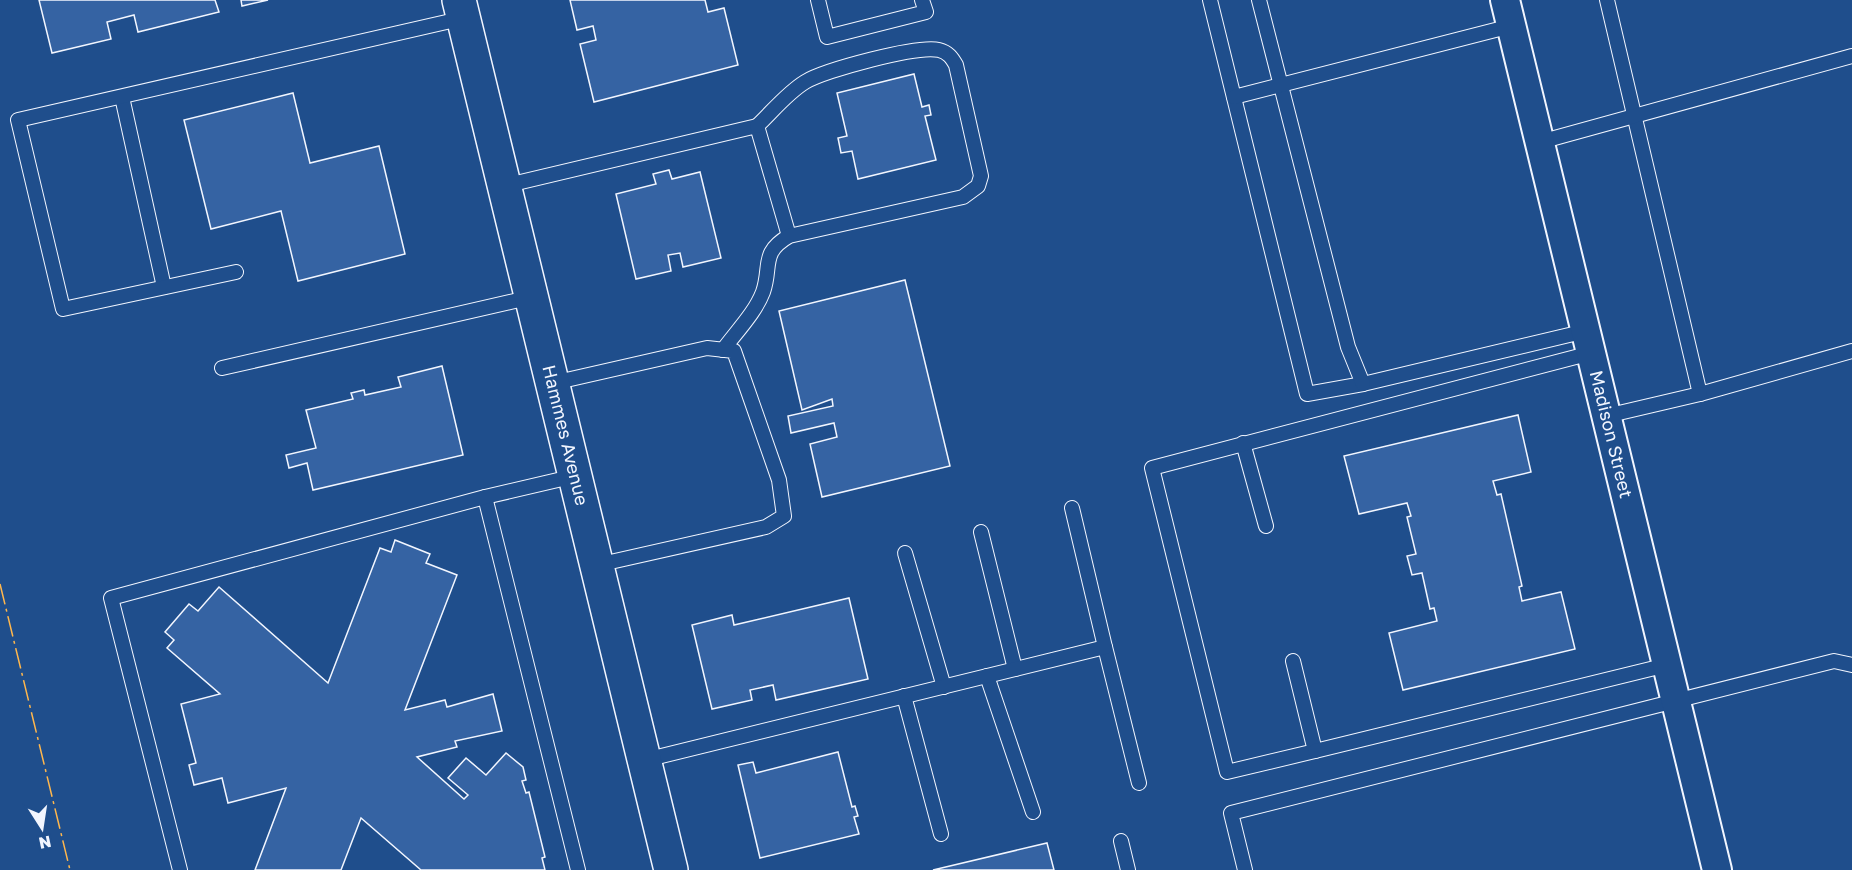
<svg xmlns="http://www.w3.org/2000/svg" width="1852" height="870" font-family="'Golos Text',sans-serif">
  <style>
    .building { fill: #3563a3; stroke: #f2f6ff; stroke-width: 1.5 }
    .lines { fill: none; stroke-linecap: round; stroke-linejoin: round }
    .lane-casing { stroke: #f2f6ff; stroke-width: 16 }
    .street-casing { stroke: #f2f6ff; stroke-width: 32 }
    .secondary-casing { stroke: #f2f6ff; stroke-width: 36 }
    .lane { stroke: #1f4e8c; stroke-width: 14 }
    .street { stroke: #1f4e8c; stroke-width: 28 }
    .secondary { stroke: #1f4e8c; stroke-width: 33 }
    .power { stroke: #ffb74d; stroke-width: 1.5; stroke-dasharray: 21 4.5 3 4.5; stroke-linecap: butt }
    .labels { text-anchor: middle; stroke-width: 4.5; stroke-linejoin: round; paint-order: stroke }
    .street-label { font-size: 18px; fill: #f2f6ff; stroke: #1f4e8c }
  </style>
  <rect width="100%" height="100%" fill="#1f4e8c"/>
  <g class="building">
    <polygon points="39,0 215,0 219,12 138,32 134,15 107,22 111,39 52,53"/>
    <polygon points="241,0 268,0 242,6"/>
    <polygon points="570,0 705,0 708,12 724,8 738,65 594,102 580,44 596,40 593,26 577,30"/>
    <polygon points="914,74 922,107 929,105 931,115 925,116 936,160 858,179 852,151 841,153 838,138 847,136 837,93"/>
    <polygon points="293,93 310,163 379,146 405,254 298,281 281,211 211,229 184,120"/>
    <polygon points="669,170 672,179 700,172 721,258 683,267 680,253 668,255 671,271 636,279 616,194 656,184 653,174"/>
    <polygon points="905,280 950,466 822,497 810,444 837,437 834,423 791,433 788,416 833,406 832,399 802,410 779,311"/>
    <polygon points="442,366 463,455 313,490 307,463 289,468 286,455 316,448 306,410 353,399 351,393 364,390 365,395 401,387 398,377"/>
    <polygon points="1518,415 1531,472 1493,481 1497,495 1501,494 1522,586 1519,587 1522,601 1561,592 1575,649 1403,690 1389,633 1437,621 1434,608 1430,609 1422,573 1412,575 1407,556 1416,554 1407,517 1411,516 1407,503 1359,514 1344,456"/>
    <polygon points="395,540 430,554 426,563 457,575 405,710 445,700 447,707 493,694 502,731 455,741 457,747 417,757 464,799 468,795 448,778 466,758 486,775 506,753 523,767 526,780 522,781 526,793 529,792 545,857 542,858 545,870 421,870 361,818 341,870 255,870 286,788 228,803 222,778 194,785 189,765 196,763 181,704 220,694 167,648 174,640 165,632 189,604 198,611 219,587 328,683 380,548 391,552"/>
    <polygon points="849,598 868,679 776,700 773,685 750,690 752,700 712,709 692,625 732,615 734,625"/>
    <polygon points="838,752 852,807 855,806 858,816 854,817 859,834 760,858 738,765 753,762 756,773"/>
    <polygon points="1047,843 1054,870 933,870"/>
  </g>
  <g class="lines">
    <defs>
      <g id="lane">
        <polyline points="818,0 827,37 926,12 922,0"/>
        <polyline points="1210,0 1307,394 1363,384 1586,331"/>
        <polyline points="1259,0 1348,347 1363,384"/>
        <polyline points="1607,0 1700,394 1852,351"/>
        <polyline points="122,97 164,287"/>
        <polyline points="1234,97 1511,26"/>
        <polyline points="1540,142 1852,56"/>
        <polyline points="504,186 757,126 789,236"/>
        <polyline points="236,272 63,309 18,120 464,18"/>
        <path d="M723 350C736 332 755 313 763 292 772 266 760 253 789 236L963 197 978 186 981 176 956 65C952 58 948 52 939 50 917 45 825 70 805 82 787 93 772 112 757 126"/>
        <polyline points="222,368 532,297"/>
        <polyline points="553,383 707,348 734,351 779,480 784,516 766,527 597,565"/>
        <polyline points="1606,416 1700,394"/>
        <polyline points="1243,443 1266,526"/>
        <polyline points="485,497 578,870"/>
        <polyline points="981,532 1015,669"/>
        <polyline points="905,553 944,687"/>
        <polyline points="1105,647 1139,783"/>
        <polyline points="1293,661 1315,751 1227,772 1152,468 1591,353"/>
        <polyline points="987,676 1033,812"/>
        <polyline points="904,696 941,834"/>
        <polyline points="1315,751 1667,665"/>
        <polyline points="645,760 1105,647 1072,508"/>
        <polyline points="1121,841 1128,870"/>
        <polyline points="180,870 111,598 485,497 575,476"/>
        <polyline points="1245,870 1231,813 1834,661 1852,665"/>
      </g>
      <g id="street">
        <path id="s1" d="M1505 0 1717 870"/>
      </g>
      <g id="secondary">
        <path id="s2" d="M459 0 671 870"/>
      </g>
    </defs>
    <use href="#lane" class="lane-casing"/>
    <use href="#street" class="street-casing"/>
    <use href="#secondary" class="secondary-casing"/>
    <use href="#lane" class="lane"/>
    <use href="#street" class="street"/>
    <use href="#secondary" class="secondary"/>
    <polyline class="power" points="0,584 70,870"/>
  </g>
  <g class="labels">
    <g class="street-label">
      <text dy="6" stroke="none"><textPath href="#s2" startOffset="448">Hammes Avenue</textPath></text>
      <text dy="6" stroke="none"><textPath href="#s1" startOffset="447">Madison Street</textPath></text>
    </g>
  </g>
  <g transform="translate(42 828) rotate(168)" stroke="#1f4e8c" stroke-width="4.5" paint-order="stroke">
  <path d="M0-4.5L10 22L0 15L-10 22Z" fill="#f2f6ff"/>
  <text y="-9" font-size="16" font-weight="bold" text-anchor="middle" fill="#f2f6ff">N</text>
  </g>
</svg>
